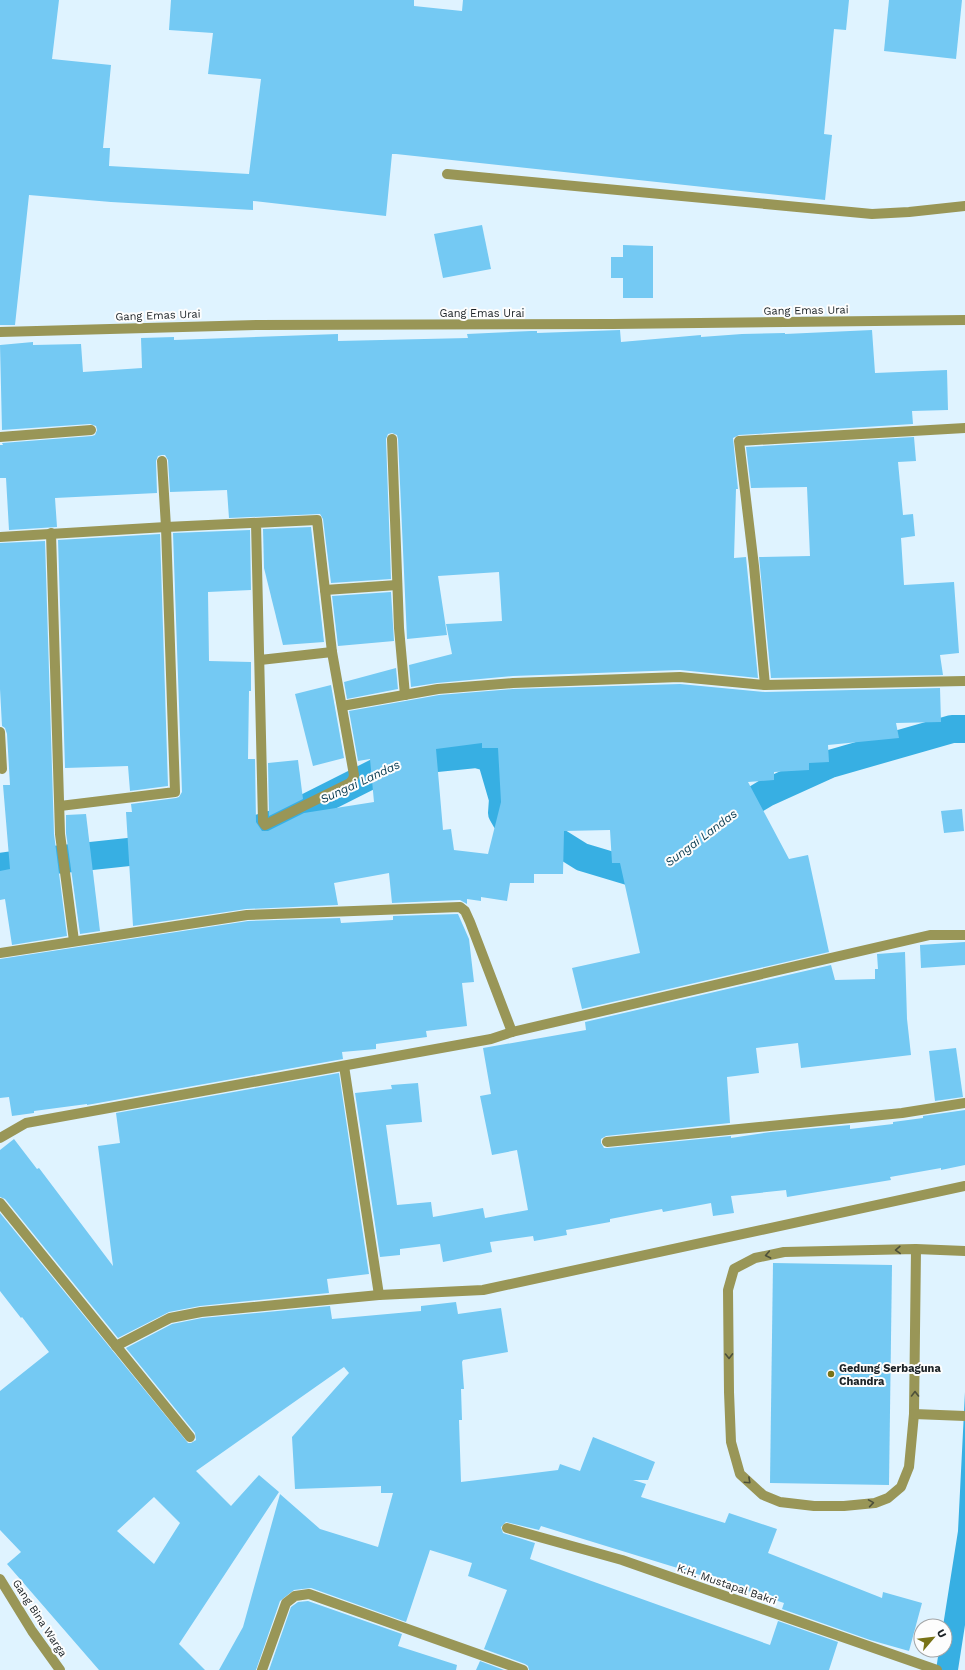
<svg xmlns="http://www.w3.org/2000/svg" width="965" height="1670" font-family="'Work Sans',sans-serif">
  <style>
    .water { fill: #37afe3 }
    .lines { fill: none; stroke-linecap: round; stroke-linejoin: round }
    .canal { stroke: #37afe3; stroke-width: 28 }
    .building { fill: #74c9f3; fill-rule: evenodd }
    .minor { stroke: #999657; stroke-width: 10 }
    .oneway { stroke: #4d503a }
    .poi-dot { fill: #797317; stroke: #fdfdfd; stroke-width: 1.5 }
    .labels { text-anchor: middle; stroke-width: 4; stroke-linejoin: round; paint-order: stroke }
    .street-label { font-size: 11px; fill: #1b2226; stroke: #fdfdfd }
    .poi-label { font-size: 11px; font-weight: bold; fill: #1b2226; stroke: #fdfdfd; text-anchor: start }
    .water-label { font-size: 12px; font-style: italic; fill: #05394f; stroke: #fdfdfd }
  </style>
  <rect width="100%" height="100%" fill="#dff3ff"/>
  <polygon class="water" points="965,1392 965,1625 958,1670 936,1670 939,1650 945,1650 945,1626 943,1626 958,1531"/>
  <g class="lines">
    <g class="canal">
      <polyline points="725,818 766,793 830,764 952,729 965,729"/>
      <polyline points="223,839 274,824 397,762 476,754 491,758 503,799 502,813 506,820 526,822 582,857 632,872 659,869"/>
      <polyline points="0,867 35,862 166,848"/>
    </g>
  </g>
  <g class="building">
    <polygon points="0,0 59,0 52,59 111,65 103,148 110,148 109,166 249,174 261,79 208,74 213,33 169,30 171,0 414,0 414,6 462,11 463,0 849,0 846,30 834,29 824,134 832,135 825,200 396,154 392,154 386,216 253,201 253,210 111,202 29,195 15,325 0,325"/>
    <polygon points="889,0 962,0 956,59 884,51"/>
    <polygon points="482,225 491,269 443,278 434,234"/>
    <polygon points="623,245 653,246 653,298 623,298 623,278 611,278 611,257 623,257"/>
    <polygon points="620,330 621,342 701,335 701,337 742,334 785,333 785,334 872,330 875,373 947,370 948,410 912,411 913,424 739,435 733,438 738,489 736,489 734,558 746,557 758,678 680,670 513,676 437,683 411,687 409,665 452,654 446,624 502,621 499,572 438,576 447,635 407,639 398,439 397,435 392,433 388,434 386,439 391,579 331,583 323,519 320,514 229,518 227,490 170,492 168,460 165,455 162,455 158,456 156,461 157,493 55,498 57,527 9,530 6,478 0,478 0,445 3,445 2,443 92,436 95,435 97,430 96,426 90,424 2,430 0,345 33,342 33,345 81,344 83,372 142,368 141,338 174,337 174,340 338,334 338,341 468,338 467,334 531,331 537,331 537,333"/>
    <polygon points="914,437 916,461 898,462 903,515 913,514 915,536 901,538 904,585 954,582 959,653 940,655 943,675 771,678 759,557 810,556 807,487 751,488 746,447"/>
    <polygon points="311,527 324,642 283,645 264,568 263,529"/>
    <path d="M250 530 251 590 208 592 209 661 251 662V691H249L248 759H255L256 822 262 831H268L304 813 374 802 370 759 358 761 349 711 439 695 513 689 680 684 765 692 940 688 941 722 896 723 899 738 828 745 829 762 809 763V770L774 772V780L748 782 789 859 808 855 829 952 582 1009 572 968 640 953 620 863H612L610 830 564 831 563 874H534V883H510L507 901 481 897V901L467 899V904L460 900 392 903 389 873 334 883 338 905 246 909 133 926 126 812H132L131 804 176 798 179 797 182 792 173 533ZM482 743V748H498L501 802 488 854 454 850 451 829 443 830 436 749Z"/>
    <polygon points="160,534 168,786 130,791 128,766 65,768 58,540"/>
    <polygon points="45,541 54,834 67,936 12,945 5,899 0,900 0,871 10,869 3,785 10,785 7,734 5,728 2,726 0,689 0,543"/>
    <polygon points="391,592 394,641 338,646 332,596"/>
    <polygon points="396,668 398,689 347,699 344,682"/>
    <polygon points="331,685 344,758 313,766 295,694"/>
    <polygon points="298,760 303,799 269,816 268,763"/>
    <polygon points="962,809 964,831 944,833 941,811"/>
    <polygon points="86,814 100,931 80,934 66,833 66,815"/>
    <polygon points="458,914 469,939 474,982 462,983 467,1026 426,1031 427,1037 376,1044 376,1049 342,1052 343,1059 87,1105 87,1104 34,1111 34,1113 12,1116 9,1097 0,1098 0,959 248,921 340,918 341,923 393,920 393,916"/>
    <polygon points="965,942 965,965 921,968 920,945"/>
    <polygon points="905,952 907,1019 911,1055 801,1068 798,1043 756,1048 759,1073 727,1077 730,1123 606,1136 601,1139 601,1143 604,1148 608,1148 731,1136 731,1138 771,1132 850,1125 850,1129 893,1124 893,1122 923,1118 923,1116 965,1110 965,1165 941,1170 941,1168 890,1177 891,1180 787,1197 786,1190 731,1196 734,1213 713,1216 711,1203 663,1212 662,1209 610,1219 610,1222 566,1230 567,1235 534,1241 533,1236 490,1242 492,1252 443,1262 440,1244 400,1249 400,1255 380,1257 355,1093 392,1089 391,1085 418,1083 422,1122 386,1125 397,1205 431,1202 433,1217 483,1208 485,1218 528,1210 517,1150 492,1155 480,1096 491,1094 483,1048 586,1030 585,1022 831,965 835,980 875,979 875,969 878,969 877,954"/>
    <polygon points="956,1048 963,1097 935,1101 929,1051"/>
    <polygon points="339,1073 369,1274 327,1279 329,1293 200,1306 169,1312 118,1338 5,1199 0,1197 0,1150 14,1139 37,1169 39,1168 113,1266 98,1146 120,1143 116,1113"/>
    <path d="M0 1213 188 1443H191L196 1440 195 1433 126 1348 172 1324 202 1318 330 1306 332 1319 421 1311V1306L456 1302 458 1314 501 1308 508 1352 463 1360 462 1362 464 1389H461L462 1420H459L461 1482 558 1470 560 1464 580 1471 593 1437 655 1462 648 1480H633L646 1484 641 1497 725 1523 729 1513 777 1529 768 1553 882 1598 883 1592 922 1603 909 1651 870 1640 782 1609 784 1603 697 1574 541 1526 539 1530 506 1522 501 1527 503 1533 535 1543 530 1559 770 1645 778 1621 838 1642 829 1670H529L528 1666 525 1664 484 1649 507 1590 468 1576 472 1563 430 1550 406 1622 311 1588 294 1590 280 1601 256 1670H219L243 1627 280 1494 320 1529 378 1547 393 1493H381V1486L295 1489 292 1437 349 1373 344 1367 196 1471 231 1506 259 1475 279 1492 179 1644 205 1670H99L7 1564 21 1552 0 1530V1391L49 1352 22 1317 21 1318 0 1291ZM154 1497 180 1523 154 1564 117 1531Z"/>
    <polygon points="773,1263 892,1265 889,1485 770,1483"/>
    <polygon points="308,1601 402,1634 398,1646 457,1665 456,1670 269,1670 291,1607 298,1602"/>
    <polygon points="480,1661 504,1670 476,1670"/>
  </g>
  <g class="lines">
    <g class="minor">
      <polyline points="447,174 872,214 909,212 965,206"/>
      <polyline points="0,332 258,325 613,324 965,320"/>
      <polyline points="0,437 91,430"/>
      <polyline points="392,439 399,628 405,695"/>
      <polyline points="51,533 60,834 74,941"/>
      <polyline points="0,537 166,527 317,520 332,652 354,775 353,779 350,783 265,825 263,822 256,523"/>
      <polyline points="325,590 397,585"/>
      <polyline points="260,660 332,652"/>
      <polyline points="765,685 754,566 739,441 965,428"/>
      <polyline points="342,706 438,689 513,683 680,677 765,685 965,681"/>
      <polyline points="0,732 2,769"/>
      <polyline points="60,806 175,792 166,527 162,461"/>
      <polyline points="0,953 247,915 460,907 465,911 470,922 512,1032"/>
      <polyline points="344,1066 379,1295"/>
      <polyline points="0,1138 26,1123 491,1039 512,1032 930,935 965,935"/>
      <polyline points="607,1142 902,1113 965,1103"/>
      <polyline points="0,1203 190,1437"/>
      <polyline points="916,1249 914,1414 909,1467 901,1487 888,1498 875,1503 844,1506 814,1506 780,1502 763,1495 740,1474 731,1442 729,1392 728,1290 734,1269 755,1258 784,1252 916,1249 965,1251"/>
      <polyline points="116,1346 170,1318 201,1312 379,1295 483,1290 965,1186"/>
      <polyline points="914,1414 965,1416"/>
      <polyline points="507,1528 622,1560 937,1670"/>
      <polyline points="0,1579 32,1631 60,1670"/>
      <polyline points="262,1670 286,1603 295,1596 309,1594 523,1670"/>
    </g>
  </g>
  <defs><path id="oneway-chevron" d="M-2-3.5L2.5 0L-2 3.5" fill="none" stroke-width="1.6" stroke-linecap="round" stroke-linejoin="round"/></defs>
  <g class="oneway">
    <use href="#oneway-chevron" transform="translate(898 1250) rotate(178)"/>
    <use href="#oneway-chevron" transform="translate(768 1255) rotate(169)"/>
    <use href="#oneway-chevron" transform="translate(729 1356) rotate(89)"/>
    <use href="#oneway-chevron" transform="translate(915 1394) rotate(-90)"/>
    <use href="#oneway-chevron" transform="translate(748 1481) rotate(43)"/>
    <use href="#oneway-chevron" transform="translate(871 1503) rotate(-9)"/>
  </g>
  <circle class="poi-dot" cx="831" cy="1374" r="4"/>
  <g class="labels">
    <g class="street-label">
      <text transform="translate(806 310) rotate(-1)" y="4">Gang Emas Urai</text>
      <text x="482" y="317">Gang Emas Urai</text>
      <text transform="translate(158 315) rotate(-2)" y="4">Gang Emas Urai</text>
      <text transform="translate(727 1584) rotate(19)" y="4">K.H. Mustapal Bakri</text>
      <text transform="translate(40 1618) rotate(57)" y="4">Gang Bina Warga</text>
    </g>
    <g class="poi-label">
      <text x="839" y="1372">Gedung Serbaguna<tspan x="839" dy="13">Chandra</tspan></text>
    </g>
    <g class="water-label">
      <text transform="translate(360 782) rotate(-25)" y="4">Sungai Landas</text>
      <text transform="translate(701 838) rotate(-37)" y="4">Sungai Landas</text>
    </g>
  </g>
  <g transform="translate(933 1638) rotate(62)"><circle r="19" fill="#fdfdfd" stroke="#a3a5a7"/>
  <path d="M0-3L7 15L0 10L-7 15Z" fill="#797317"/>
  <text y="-6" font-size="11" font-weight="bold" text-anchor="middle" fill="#1b2226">U</text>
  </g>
</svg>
